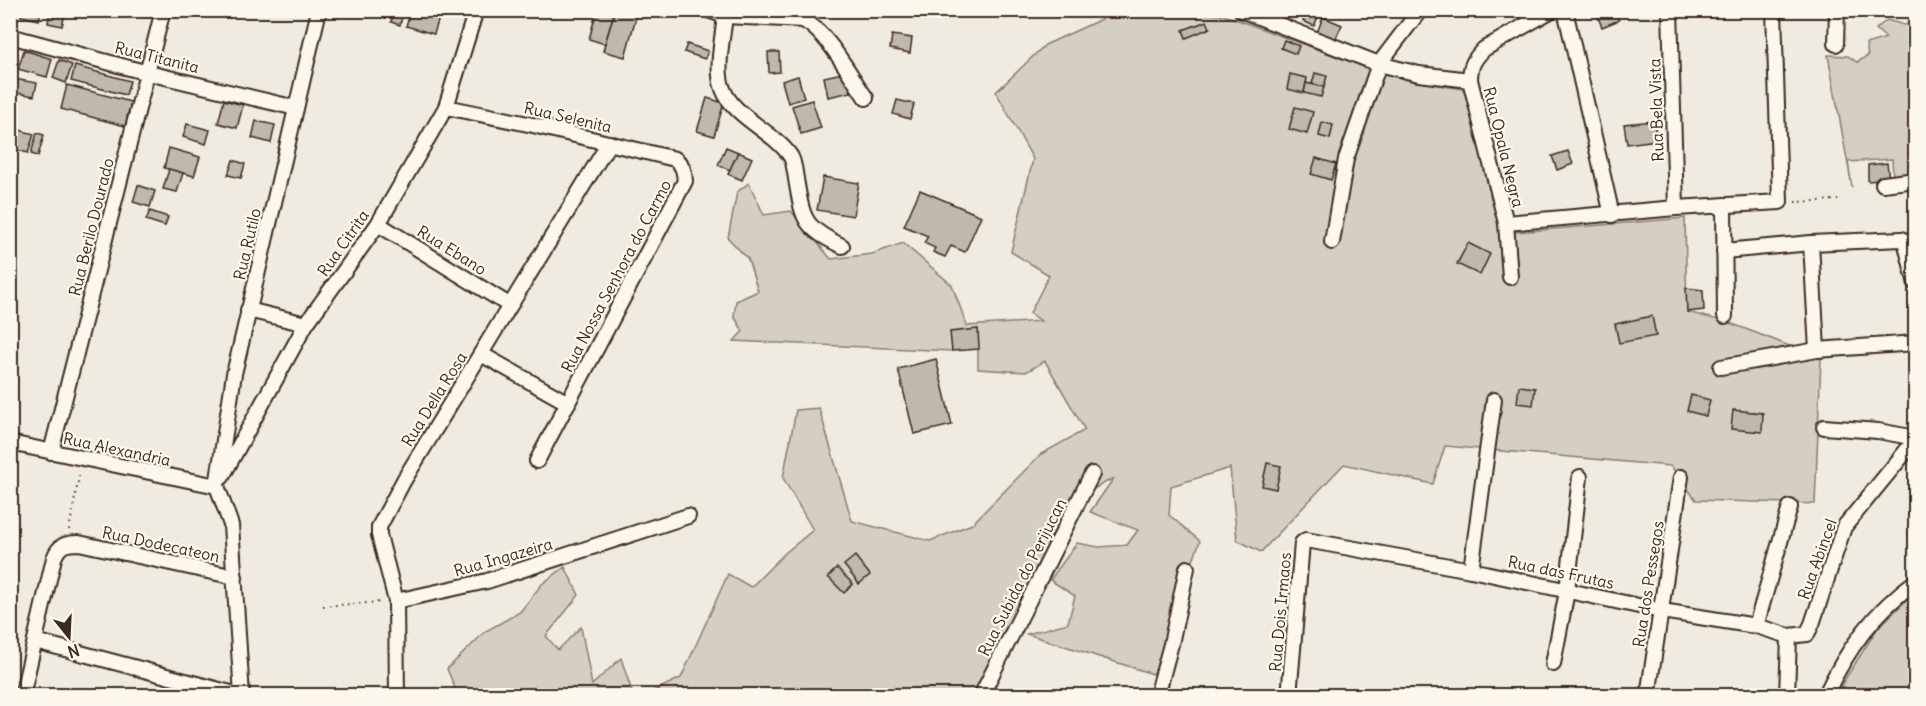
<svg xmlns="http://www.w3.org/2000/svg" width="1926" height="706" font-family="Delius,sans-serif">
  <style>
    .green { fill: #d5cec3; stroke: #887c70; stroke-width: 1.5 }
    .building { fill: #c0b8ad; stroke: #3b2a1e; stroke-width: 1.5 }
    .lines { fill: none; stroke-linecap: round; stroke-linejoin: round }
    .street-casing { stroke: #3b2a1e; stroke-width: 18 }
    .path { stroke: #3b2a1e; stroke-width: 2; stroke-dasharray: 1.5 4.5; stroke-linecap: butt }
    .street { stroke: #fbf7ec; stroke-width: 14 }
    .labels { text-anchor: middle; stroke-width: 4.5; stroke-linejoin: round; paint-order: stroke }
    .street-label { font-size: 16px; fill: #3b2a1e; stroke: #fbf7ec }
  </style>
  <rect width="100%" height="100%" fill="#f0ebe0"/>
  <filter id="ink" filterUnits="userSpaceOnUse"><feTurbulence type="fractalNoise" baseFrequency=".0167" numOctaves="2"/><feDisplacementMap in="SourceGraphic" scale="12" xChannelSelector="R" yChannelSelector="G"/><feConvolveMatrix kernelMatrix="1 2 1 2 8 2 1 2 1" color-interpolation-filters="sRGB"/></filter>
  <g filter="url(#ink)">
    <g class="green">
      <polygon points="1119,11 1154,11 1224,15 1384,74 1412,81 1463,89 1516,232 1685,218 1687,312 1730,323 1821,358 1815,504 1696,500 1671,466 1445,446 1433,484 1344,464 1261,552 1237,540 1230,468 1171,486 1169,515 1200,541 1182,592 1171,644 1153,674 1027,634 1068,623 1075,596 1050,580 1077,543 1099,547 1127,545 1138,530 1090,512 1114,478 1069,502 981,695 643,696 681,678 728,574 751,587 785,553 813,530 783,478 796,410 819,408 852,521 930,541 972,524 1041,454 1085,430 1045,361 1026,372 978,369 978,329 951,332 952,351 734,341 743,331 734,316 736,301 758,291 748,259 728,238 737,192 749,183 764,215 791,211 831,259 872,254 903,243 952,285 967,326 1041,321 1030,313 1049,275 1011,252 1033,159 996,92 1045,45"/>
      <polygon points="1887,20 1904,25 1915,22 1915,172 1893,176 1892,159 1848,162 1852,187 1828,55 1848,56 1857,62 1868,56 1866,44 1886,38 1876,29"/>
      <polygon points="565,567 579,595 546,636 558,650 581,627 592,685 621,658 633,695 458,695 447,669 486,631 520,612 542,584"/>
      <polygon points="1915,592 1915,695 1835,695 1877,629"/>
    </g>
    <g class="building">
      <polygon points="22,10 41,10 39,20 21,16"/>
      <polygon points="411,10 439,18 434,34 406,26"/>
      <polygon points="597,10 615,10 605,44 589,39"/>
      <polygon points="615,10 638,10 625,57 603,51"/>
      <polygon points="1595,10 1614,10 1619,20 1602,27"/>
      <polygon points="50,11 65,14 62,26 48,23"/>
      <polygon points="394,11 403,13 400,25 391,22"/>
      <polygon points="1307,12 1318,17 1314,26 1303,21"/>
      <polygon points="1323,17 1342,25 1335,40 1317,33"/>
      <polygon points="1207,21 1210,28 1186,38 1183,30"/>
      <polygon points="892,35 912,38 910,53 890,49"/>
      <polygon points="1284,40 1299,46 1296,54 1281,48"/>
      <polygon points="687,44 708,51 705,59 684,52"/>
      <polygon points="24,50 52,59 47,77 18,69"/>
      <polygon points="768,52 779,52 780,72 769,73"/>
      <polygon points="59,60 72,65 66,83 53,78"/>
      <polygon points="75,66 130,81 126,95 71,81"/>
      <polygon points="847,72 851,92 828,97 824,77"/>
      <polygon points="1315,73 1327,76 1324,87 1312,84"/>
      <polygon points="1290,74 1307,78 1304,93 1287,89"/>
      <polygon points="798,76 804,98 788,103 782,81"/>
      <polygon points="14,79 37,83 34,96 12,92"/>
      <polygon points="1306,83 1324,87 1321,97 1304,93"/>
      <polygon points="67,85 131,102 125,126 61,109"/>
      <polygon points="707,98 724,103 714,136 697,131"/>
      <polygon points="224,100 243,105 237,128 218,123"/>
      <polygon points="812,100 821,128 801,134 792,106"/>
      <polygon points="897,100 914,104 910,119 893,114"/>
      <polygon points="1295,107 1313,112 1307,134 1289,129"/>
      <polygon points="256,121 275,125 271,143 252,138"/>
      <polygon points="1654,121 1657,140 1627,144 1624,124"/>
      <polygon points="1322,122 1333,125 1330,139 1319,136"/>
      <polygon points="187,124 210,130 206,144 183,137"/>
      <polygon points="12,128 34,134 28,153 10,148"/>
      <polygon points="37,133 44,135 38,156 31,154"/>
      <polygon points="726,147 738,152 730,170 718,165"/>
      <polygon points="169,148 200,157 194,176 164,168"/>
      <polygon points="1568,151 1573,164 1557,170 1552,156"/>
      <polygon points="738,152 752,158 742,180 728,174"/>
      <polygon points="1316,158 1336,164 1331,180 1311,174"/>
      <polygon points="233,160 245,164 241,178 228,175"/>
      <polygon points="1887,163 1889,179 1868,181 1868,165"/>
      <polygon points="169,169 183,173 177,192 163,189"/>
      <polygon points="823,177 859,183 853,216 817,210"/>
      <polygon points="138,185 155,191 150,207 133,202"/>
      <polygon points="920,190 981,216 965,252 951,246 945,257 933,252 935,248 924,243 928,236 904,226"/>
      <polygon points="150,211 168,217 165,226 146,220"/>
      <polygon points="1468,243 1490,254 1480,275 1457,264"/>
      <polygon points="1686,288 1703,290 1704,310 1687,312"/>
      <polygon points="1652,316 1656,336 1619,343 1615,324"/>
      <polygon points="978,329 979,349 952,351 950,332"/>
      <polygon points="936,359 952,425 914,434 898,369"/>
      <polygon points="1519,386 1535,388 1533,405 1517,403"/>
      <polygon points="1691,395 1710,400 1706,416 1687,411"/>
      <polygon points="1733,410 1763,413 1762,432 1731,429"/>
      <polygon points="1267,463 1281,466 1276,489 1262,486"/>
      <polygon points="855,556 870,575 859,584 844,565"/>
      <polygon points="837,568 853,584 844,593 828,577"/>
    </g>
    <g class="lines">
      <defs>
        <g id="street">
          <path d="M708 10 725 16 803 20C828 33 849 74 866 98"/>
          <polyline points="1241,10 1379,64 1419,74 1470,80 1506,223 1510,277"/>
          <polyline points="1565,10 1612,215"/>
          <polyline points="1670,10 1676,208"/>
          <path d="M725 16C723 36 715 70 723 89 734 118 774 131 791 157 794 163 795 172 796 179 803 220 803 227 842 246"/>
          <polyline points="10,36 148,73 296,108"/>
          <polyline points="1836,44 1837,10"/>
          <path d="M1470 80C1470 66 1474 59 1484 49L1552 10"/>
          <path d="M446 107 533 125 675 159C683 165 684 171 685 181L537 461"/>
          <polyline points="1883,184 1916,180"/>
          <polyline points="1724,205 1725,316"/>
          <polyline points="1506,223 1676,208 1780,202 1774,10"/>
          <polyline points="378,224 509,305"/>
          <polyline points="1332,242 1346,159 1379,64 1420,10"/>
          <polyline points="1811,243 1817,350"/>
          <polyline points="1724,251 1811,243 1902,239 1905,241 1916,284"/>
          <polyline points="248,310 306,324"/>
          <polyline points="481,354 568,403"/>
          <polyline points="1721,367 1817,350 1916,343"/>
          <polyline points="1824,427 1878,431 1916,438"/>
          <polyline points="10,443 217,486"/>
          <polyline points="51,452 163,10"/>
          <polyline points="222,477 306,324 378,224 446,107 476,10"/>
          <polyline points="1471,570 1494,400"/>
          <polyline points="396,601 487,581 688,516"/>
          <polyline points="1756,626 1790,507"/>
          <polyline points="35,641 242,696"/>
          <polyline points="1553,664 1567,591 1580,477"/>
          <path d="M22 696 54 558C59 545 65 543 79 543L235 577"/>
          <polyline points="242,696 231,525 217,486 234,374 319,10"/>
          <polyline points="397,696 396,601 379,535 379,527 404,480 609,143"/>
          <polyline points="981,696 1092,474"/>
          <polyline points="1157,696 1171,644 1187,568"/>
          <polyline points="1289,696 1302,543 1306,540 1471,570 1662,611 1756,626 1789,636 1807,634 1812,624 1844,527 1916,439"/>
          <polyline points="1648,696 1681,477"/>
          <polyline points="1787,696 1789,636"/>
          <path d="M1825 696C1847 649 1874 612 1916 581"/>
        </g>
      </defs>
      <use href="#street" class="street-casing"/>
      <g class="path">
        <polyline points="1795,202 1838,200"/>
        <polyline points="69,530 80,471"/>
        <polyline points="323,606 382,602"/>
      </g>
      <use href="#street" class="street"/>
    </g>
  </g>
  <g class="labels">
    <g class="street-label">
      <text transform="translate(157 57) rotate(14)" y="6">Rua Titanita</text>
      <text transform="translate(1656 110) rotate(-92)" y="6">Rua Bela Vista</text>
      <text transform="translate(568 117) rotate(13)" y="6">Rua Selenita</text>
      <text transform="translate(1504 147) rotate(76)" y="6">Rua Opala Negra</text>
      <text transform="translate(91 227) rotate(-76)" y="6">Rua Berilo Dourado</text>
      <text transform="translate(343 243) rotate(-55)" y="6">Rua Citrita</text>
      <text transform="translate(247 244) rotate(-77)" y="6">Rua Rutilo</text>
      <text transform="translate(452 250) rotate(32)" y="6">Rua Ebano</text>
      <text transform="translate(616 276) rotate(-62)" y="6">Rua Nossa Senhora do Carmo</text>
      <text transform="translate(434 399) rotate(-58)" y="6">Rua Della Rosa</text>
      <text transform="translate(117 449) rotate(12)" y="6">Rua Alexandria</text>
      <text transform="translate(161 544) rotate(12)" y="6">Rua Dodecateon</text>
      <text transform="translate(503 557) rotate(-16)" y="6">Rua Ingazeira</text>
      <text transform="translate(1817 559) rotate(-70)" y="6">Rua Abincel</text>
      <text transform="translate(1561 572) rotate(12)" y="6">Rua das Frutas</text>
      <text transform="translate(1022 577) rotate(-63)" y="6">Rua Subida do Perijucan</text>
      <text transform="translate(1648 584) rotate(-81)" y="6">Rua dos Pessegos</text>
      <text transform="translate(1280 612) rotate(-85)" y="6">Rua Dois Irmaos</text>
    </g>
  </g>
  <rect width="1926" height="706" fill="none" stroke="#fbf7ec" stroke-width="36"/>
  <rect x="18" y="18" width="1890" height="670" fill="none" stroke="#3b2a1e" stroke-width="2" filter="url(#ink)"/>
  <g transform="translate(69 637) rotate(162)" stroke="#fbf7ec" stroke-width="4.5" paint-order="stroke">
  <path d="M0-4.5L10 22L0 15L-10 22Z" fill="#3b2a1e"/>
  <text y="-9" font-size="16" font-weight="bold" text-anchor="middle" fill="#3b2a1e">N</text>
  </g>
</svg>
